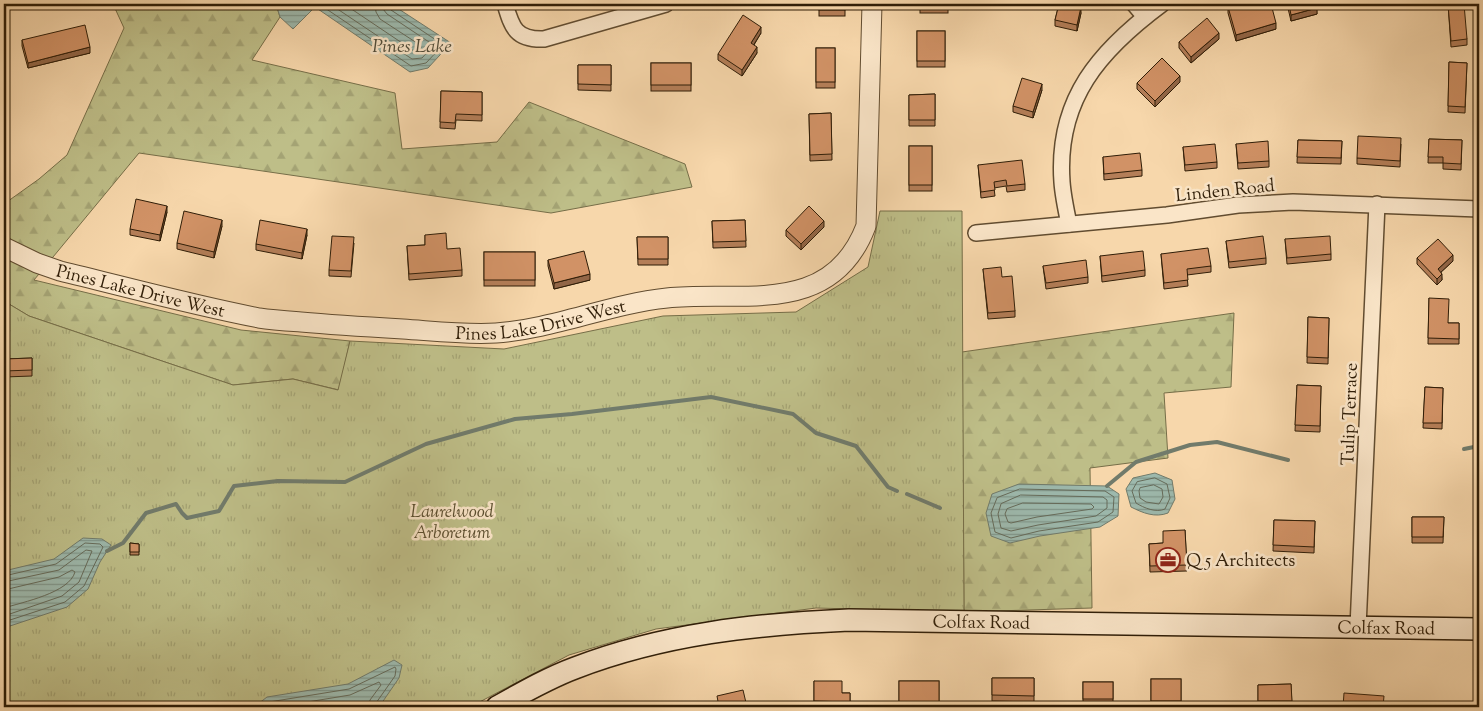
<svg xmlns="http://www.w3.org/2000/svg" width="1483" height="711" font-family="'Sorts Mill Goudy',serif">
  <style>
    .forest { fill: url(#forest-firs); stroke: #766e48 }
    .park { fill: url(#park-tufts); stroke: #766e48 }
    .water { fill: url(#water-rules); stroke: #717b6b }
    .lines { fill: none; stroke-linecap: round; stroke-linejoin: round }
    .shore { stroke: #666b5a; stroke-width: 1 }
    .stream { stroke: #717b6b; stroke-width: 4 }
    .minor-casing { stroke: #614c30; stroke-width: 18 }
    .tertiary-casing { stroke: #614c30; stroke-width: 21 }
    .secondary-casing { stroke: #2f1d07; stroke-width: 24 }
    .minor { stroke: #fae5c8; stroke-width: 15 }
    .tertiary { stroke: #fae5c8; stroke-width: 19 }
    .secondary { stroke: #fae5c8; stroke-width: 21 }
    .wall { fill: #b47e58; stroke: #2f1d07 }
    .shaded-wall { fill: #926647; stroke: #2f1d07 }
    .building { fill: #d19266; stroke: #2f1d07 }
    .labels { text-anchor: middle; stroke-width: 5; stroke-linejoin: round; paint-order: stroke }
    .street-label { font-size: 18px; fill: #2f1d07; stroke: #fae5c8 }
    .park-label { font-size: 18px; font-style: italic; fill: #5a4d2e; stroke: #fae5c8 }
    .poi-label { font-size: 18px; fill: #2f1d07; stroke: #fae5c8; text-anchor: start }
    .water-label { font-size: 19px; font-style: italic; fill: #504c39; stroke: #fae5c8 }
  </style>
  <defs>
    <pattern id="forest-firs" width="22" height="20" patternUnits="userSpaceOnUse" patternTransform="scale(1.25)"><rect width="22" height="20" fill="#bebe88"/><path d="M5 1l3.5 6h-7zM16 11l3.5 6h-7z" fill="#a4a374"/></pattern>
    <pattern id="park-tufts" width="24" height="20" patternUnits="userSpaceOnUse" patternTransform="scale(1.25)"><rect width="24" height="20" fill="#bebe88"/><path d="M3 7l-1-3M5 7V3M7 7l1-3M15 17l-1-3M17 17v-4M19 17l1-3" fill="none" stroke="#a4a374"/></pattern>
    <pattern id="water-rules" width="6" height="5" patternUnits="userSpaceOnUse" patternTransform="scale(1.25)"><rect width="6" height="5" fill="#9db9ad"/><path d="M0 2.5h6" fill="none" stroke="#80968b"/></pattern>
  </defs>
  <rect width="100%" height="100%" fill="#f7d7ab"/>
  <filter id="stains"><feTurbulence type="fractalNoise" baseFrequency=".004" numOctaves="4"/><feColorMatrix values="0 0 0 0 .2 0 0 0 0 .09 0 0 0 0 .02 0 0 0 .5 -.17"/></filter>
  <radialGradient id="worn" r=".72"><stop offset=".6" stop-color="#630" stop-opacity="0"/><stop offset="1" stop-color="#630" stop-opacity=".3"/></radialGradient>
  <g class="forest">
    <polygon points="113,4 276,4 280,17 252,60 395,93 402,149 497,142 529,102 685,164 692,187 551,213 139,153 34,280 241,330 350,341 339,390 293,379 233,385 29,316 4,301 4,204 39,179 67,155 124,28"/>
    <polygon points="1234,313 1231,387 1164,393 1168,458 1090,468 1092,608 964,612 962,352"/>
  </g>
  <polygon class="park" points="880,211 962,211 964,612 816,608 656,629 569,655 470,707 4,707 4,301 29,316 233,385 293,379 338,390 350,341 504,349 663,316 796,312 868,267"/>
  <g class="water">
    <polygon points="276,4 391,4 451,43 428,68 410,72 315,7 293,29 280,17"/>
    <path d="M1155 473 1172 480 1175 499 1168 513C1155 518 1143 513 1131 507L1126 489 1133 478Z"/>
    <polygon points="1019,484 1107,486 1119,494 1118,516 1100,527 1040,536 1010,543 991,536 986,513 992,494"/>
    <polygon points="83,538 102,539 111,545 100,562 88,589 67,607 4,628 4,571 54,559"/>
    <polygon points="394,660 402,665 399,678 379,707 254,707 267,697 348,684"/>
  </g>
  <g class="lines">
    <g class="shore">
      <polyline points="319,4 411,66 426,63 442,46 442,44 391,10 389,4"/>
      <polyline points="330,4 412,59 422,58 432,47 432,44 387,14 383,9 382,4"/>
      <polyline points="344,4 414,51 419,51 421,48 420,45 380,19 376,12 375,4"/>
      <path d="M1155 478 1167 484 1170 498 1165 509C1156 513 1144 508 1136 503L1132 491 1137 482Z"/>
      <polygon points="1154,485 1162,489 1163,497 1159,504 1146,502 1140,498 1139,491 1140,488"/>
      <polygon points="1020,489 1105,491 1114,497 1113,512 1098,522 1039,531 1011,538 995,532 991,513 997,498"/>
      <polygon points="1021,495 1103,497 1107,500 1107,508 1096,516 1038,525 1011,531 1001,528 998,514 1001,504"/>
      <polygon points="1023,503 1091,504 1094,507 1092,509 1037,517 1011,523 1008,522 1005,514 1007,509"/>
      <polyline points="4,576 56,564 85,543 100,544 103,547 84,586 65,602 4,622"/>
      <polyline points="4,582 59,570 86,550 92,551 79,582 62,596 4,616"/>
      <path d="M4 590 59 577 72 570 75 572C69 593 23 602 4 608"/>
      <polyline points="261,707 269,702 349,689 395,667 396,669 395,676 376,703 375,707"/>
      <polyline points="277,707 350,695 379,682 381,685 370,700 369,707"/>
    </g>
    <g class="stream">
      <polyline points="1464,449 1479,446"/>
      <polyline points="1107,486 1136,462 1190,445 1217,442 1288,460"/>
      <polyline points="907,494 940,508"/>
      <polyline points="107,551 123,543 146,513 176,504 182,513 187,518 219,511 234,486 278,481 345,482 426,444 515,419 572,414 711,397 793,414 816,433 856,446 888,487 897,491"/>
    </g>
    <defs>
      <g id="minor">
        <path d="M505 4C512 28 516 40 544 39L666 4"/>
        <polyline points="1134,4 1145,17"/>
        <path d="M1069 224C1066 210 1063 196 1062 182 1056 99 1100 50 1162 4"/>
        <polyline points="976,233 1167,215 1238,205 1293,202 1479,209"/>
        <polyline points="1358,627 1377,204"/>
      </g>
      <g id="tertiary">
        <path id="s1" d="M4 247 37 263 60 271C126 287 192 305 259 318 272 320 287 321 301 322 335 325 369 327 403 329 433 331 466 335 496 333 554 329 609 304 667 298 742 290 831 318 866 226L872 4"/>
      </g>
      <g id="secondary">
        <path id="s2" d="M497 707C522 693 548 678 575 668 663 634 756 624 849 620L1479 629"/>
      </g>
    </defs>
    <use href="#minor" class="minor-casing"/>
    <use href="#tertiary" class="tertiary-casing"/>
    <use href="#secondary" class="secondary-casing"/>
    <use href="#minor" class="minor"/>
    <use href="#tertiary" class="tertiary"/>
    <use href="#secondary" class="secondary"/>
  </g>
  <g class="wall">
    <rect x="819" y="4" width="26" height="12"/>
    <rect x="920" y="4" width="28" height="9"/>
    <polygon points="1059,4 1077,4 1077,6 1081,13 1077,31 1055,26 1055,20"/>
    <polygon points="1287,4 1316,4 1317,14 1291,21"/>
    <polygon points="1448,4 1467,39 1467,45 1451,47"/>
    <polygon points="1228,7 1276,29 1236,41 1228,13"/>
    <rect x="917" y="31" width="28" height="36"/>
    <polygon points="761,33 754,45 757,53 742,76 718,60 718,54"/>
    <polygon points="1219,39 1191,63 1179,48 1179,42"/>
    <polygon points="22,40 90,53 28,68 22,46"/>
    <rect x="816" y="48" width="19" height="40"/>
    <polygon points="1449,62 1467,63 1465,113 1448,112"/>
    <rect x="651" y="63" width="40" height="28"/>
    <polygon points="578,65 611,65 611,91 578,90"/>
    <polygon points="1180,82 1155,107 1137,89 1137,83"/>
    <polygon points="1042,90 1033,118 1013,112 1013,106"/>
    <polygon points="441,91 482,92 482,121 456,120 455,129 440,128"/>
    <polygon points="935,94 935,126 909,126 909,95"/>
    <polygon points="831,113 832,160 810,161 809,114"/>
    <polygon points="1429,139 1462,140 1461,170 1443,169 1443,163 1428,163"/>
    <polygon points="1298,140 1342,141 1341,164 1297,163"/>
    <polygon points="1236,144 1269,161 1269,167 1238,169"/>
    <polygon points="1401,144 1400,167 1357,164 1357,158"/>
    <rect x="909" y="146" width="23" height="45"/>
    <polygon points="1183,147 1217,162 1217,168 1185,171"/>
    <polygon points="1103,157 1142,170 1142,176 1104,180"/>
    <polygon points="978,165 1025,184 1025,190 1007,192 1006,186 994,188 995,196 981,198"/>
    <polygon points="167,212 160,241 130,235 130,229"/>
    <polygon points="745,220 746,247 713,248 712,221"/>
    <polygon points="222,226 214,258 177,249 177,243"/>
    <polygon points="824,227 801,250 786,236 786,230"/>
    <polygon points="307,235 302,259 256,250 256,244"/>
    <polygon points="425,235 447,249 462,270 462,276 409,280 407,246 425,245"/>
    <polygon points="637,237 668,237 668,265 638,265"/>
    <polygon points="1285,239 1331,254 1331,260 1287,264"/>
    <polygon points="1226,241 1266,258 1266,264 1229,268"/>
    <polygon points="354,243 351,277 329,276 329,270"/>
    <rect x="484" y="252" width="51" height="34"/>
    <polygon points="1161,254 1211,266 1211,272 1187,275 1188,286 1164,289"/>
    <polygon points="1100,256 1145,270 1145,276 1102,282"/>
    <polygon points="1417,258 1453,261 1441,272 1442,280 1437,285 1417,264"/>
    <polygon points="548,260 590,280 554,289 548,266"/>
    <polygon points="1043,266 1088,277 1088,283 1046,289"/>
    <polygon points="983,269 1002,277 1015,311 1015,317 988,319"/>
    <polygon points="1429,298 1448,323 1459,323 1459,344 1428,344"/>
    <polygon points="1308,317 1329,318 1328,364 1307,363"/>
    <polygon points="32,358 32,376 4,377 4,359"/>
    <polygon points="1297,385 1321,386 1320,432 1295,431"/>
    <polygon points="1425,387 1443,388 1442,429 1423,428"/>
    <polygon points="1412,517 1444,517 1443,543 1412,543"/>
    <polygon points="1274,520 1315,521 1314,553 1273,551"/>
    <polygon points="1185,530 1187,571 1150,572 1149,544 1163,543"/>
    <polygon points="130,543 139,544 139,555 130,555"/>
    <polygon points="992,678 1034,678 1034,702 992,701"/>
    <rect x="1151" y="679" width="30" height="28"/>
    <polygon points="814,681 842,693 850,693 850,707 814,707"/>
    <rect x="899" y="681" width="40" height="26"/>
    <rect x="1083" y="682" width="30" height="23"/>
    <polygon points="1291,684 1292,707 1258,707 1258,685"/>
  </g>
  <g class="shaded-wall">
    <polygon points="1081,7 1081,13 1077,31 1077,25"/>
    <polygon points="1317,8 1317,14 1291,21 1291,15"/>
    <polygon points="1276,23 1276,29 1236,41 1236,35"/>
    <polygon points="761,27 761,33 751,49 751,43"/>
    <polygon points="1219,33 1219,39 1191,63 1191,57"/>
    <polygon points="90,47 90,53 28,68 28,63"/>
    <polygon points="757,47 757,53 742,76 742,70"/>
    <polygon points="1180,76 1180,82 1155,107 1155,101"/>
    <polygon points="1042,84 1042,90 1033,118 1033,112"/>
    <polygon points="167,206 167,212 160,241 160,235"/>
    <polygon points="222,220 222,226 214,258 214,252"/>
    <polygon points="824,221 824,227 801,250 801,244"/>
    <polygon points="307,229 307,235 302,259 302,253"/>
    <polygon points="1453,255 1453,261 1438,275 1438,269"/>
    <polygon points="590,274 590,280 554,289 554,283"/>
    <polygon points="1442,274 1442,280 1437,285 1437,279"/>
  </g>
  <g class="building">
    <rect x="819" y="4" width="26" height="6"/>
    <rect x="920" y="4" width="28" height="3"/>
    <polygon points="1059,4 1076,4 1076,6 1081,7 1077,25 1055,20"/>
    <polygon points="1238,4 1271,4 1276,23 1236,35 1228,7"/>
    <polygon points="1289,4 1316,4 1317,8 1291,15"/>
    <polygon points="1448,4 1464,4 1467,39 1451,41"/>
    <polygon points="743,15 761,27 751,43 757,47 742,70 718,54"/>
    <polygon points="1207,18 1219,33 1191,57 1179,42"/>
    <polygon points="85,25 90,47 28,63 22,40"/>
    <rect x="917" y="31" width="28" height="30"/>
    <rect x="816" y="48" width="19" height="34"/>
    <polygon points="1162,58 1180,76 1155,101 1137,83"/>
    <polygon points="1449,62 1467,63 1465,107 1448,106"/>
    <rect x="651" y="63" width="40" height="22"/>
    <polygon points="578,65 611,65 611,85 578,84"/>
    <polygon points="1022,78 1042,84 1033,112 1013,106"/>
    <polygon points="441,91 482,92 482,115 456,114 455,123 440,122"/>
    <polygon points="935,94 935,120 909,120 909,95"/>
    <polygon points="831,113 832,154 810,155 809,114"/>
    <polygon points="1358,136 1401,138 1400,161 1357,158"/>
    <polygon points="1429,139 1462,140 1461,164 1443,163 1443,157 1428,157"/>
    <polygon points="1298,140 1342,141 1341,158 1297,157"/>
    <polygon points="1268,141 1269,161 1238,163 1236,144"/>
    <polygon points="1215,144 1217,162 1185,165 1183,147"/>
    <rect x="909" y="146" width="23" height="39"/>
    <polygon points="1140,153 1142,170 1104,174 1103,157"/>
    <polygon points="1022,160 1025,184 1007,186 1006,180 994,182 995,190 981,192 978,165"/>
    <polygon points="136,199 167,206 160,235 130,229"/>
    <polygon points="809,206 824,221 801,244 786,230"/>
    <polygon points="184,211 222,220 214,252 177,243"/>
    <polygon points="260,220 307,229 302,253 256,244"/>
    <polygon points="745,220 746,241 713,242 712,221"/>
    <polygon points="446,233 447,249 460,248 462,270 409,274 407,246 425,245 425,235"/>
    <polygon points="332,236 354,237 351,271 329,270"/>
    <polygon points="1263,236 1266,258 1229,262 1226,241"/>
    <polygon points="1330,236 1331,254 1287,258 1285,239"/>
    <polygon points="637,237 668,237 668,259 638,259"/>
    <polygon points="1438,239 1453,255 1438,269 1442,274 1437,279 1417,258"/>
    <polygon points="1208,248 1211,266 1187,269 1188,280 1164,283 1161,254"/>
    <polygon points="584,251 590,274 554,283 548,260"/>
    <polygon points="1143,251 1145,270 1102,276 1100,256"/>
    <rect x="484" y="252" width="51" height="28"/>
    <polygon points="1086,260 1088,277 1046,283 1043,266"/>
    <polygon points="1001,267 1002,277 1012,276 1015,311 988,313 983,269"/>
    <polygon points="1429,298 1449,299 1448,323 1459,323 1459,339 1428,338"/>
    <polygon points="1308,317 1329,318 1328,358 1307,357"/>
    <polygon points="32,358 32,370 4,371 4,359"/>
    <polygon points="1297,385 1321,386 1320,426 1295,425"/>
    <polygon points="1425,387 1443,388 1442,423 1423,423"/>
    <polygon points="1412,517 1444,517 1443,537 1412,537"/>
    <polygon points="1274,520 1315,521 1314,547 1273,545"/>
    <polygon points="1185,530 1187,565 1150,566 1149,544 1163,543 1163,531"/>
    <polygon points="130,543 139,544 139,552 130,552"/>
    <polygon points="992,678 1034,678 1034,696 992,695"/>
    <rect x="1151" y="679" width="30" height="22"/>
    <polygon points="814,681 842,681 842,693 850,693 850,702 814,701"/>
    <rect x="899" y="681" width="40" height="25"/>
    <rect x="1083" y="682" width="30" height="17"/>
    <polygon points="1291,684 1292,701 1258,701 1258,685"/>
    <polygon points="743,690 747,707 719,707 717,696"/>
    <polygon points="1344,693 1384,696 1383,707 1343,707"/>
  </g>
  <defs>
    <symbol id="office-ring" viewBox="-11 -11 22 22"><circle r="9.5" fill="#fae5c8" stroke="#8f2418" stroke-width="1.5"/><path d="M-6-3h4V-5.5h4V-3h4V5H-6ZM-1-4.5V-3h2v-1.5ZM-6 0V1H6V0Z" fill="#8f2418"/></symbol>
  </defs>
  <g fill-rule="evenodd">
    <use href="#office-ring" x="1154" y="546" width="28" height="28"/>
  </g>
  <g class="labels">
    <g class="street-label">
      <text transform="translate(1225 190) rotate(-6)" y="6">Linden Road</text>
      <text dy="6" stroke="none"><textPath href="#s1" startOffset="144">Pines Lake Drive West</textPath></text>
      <text dy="6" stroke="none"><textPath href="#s1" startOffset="549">Pines Lake Drive West</textPath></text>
      <text transform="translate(1349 414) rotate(-88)" y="6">Tulip Terrace</text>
      <text dy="6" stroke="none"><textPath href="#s2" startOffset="499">Colfax Road</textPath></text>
      <text dy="6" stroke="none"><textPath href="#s2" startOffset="904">Colfax Road</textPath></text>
    </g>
    <g class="park-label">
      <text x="452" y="517">Laurelwood<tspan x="452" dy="21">Arboretum</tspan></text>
    </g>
    <g class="poi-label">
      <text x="1186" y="566">Q 5 Architects</text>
    </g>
    <g class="water-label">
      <text x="412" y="52">Pines Lake</text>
    </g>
  </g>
  <rect width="1483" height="711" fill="none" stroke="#f7d7ab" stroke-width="20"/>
  <rect x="5" y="5" width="1473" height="701" fill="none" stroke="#2f1d07" stroke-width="2.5"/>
  <rect x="10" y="10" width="1463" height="691" fill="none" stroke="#2f1d07"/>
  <rect width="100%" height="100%" filter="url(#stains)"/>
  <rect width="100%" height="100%" fill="url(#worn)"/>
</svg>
